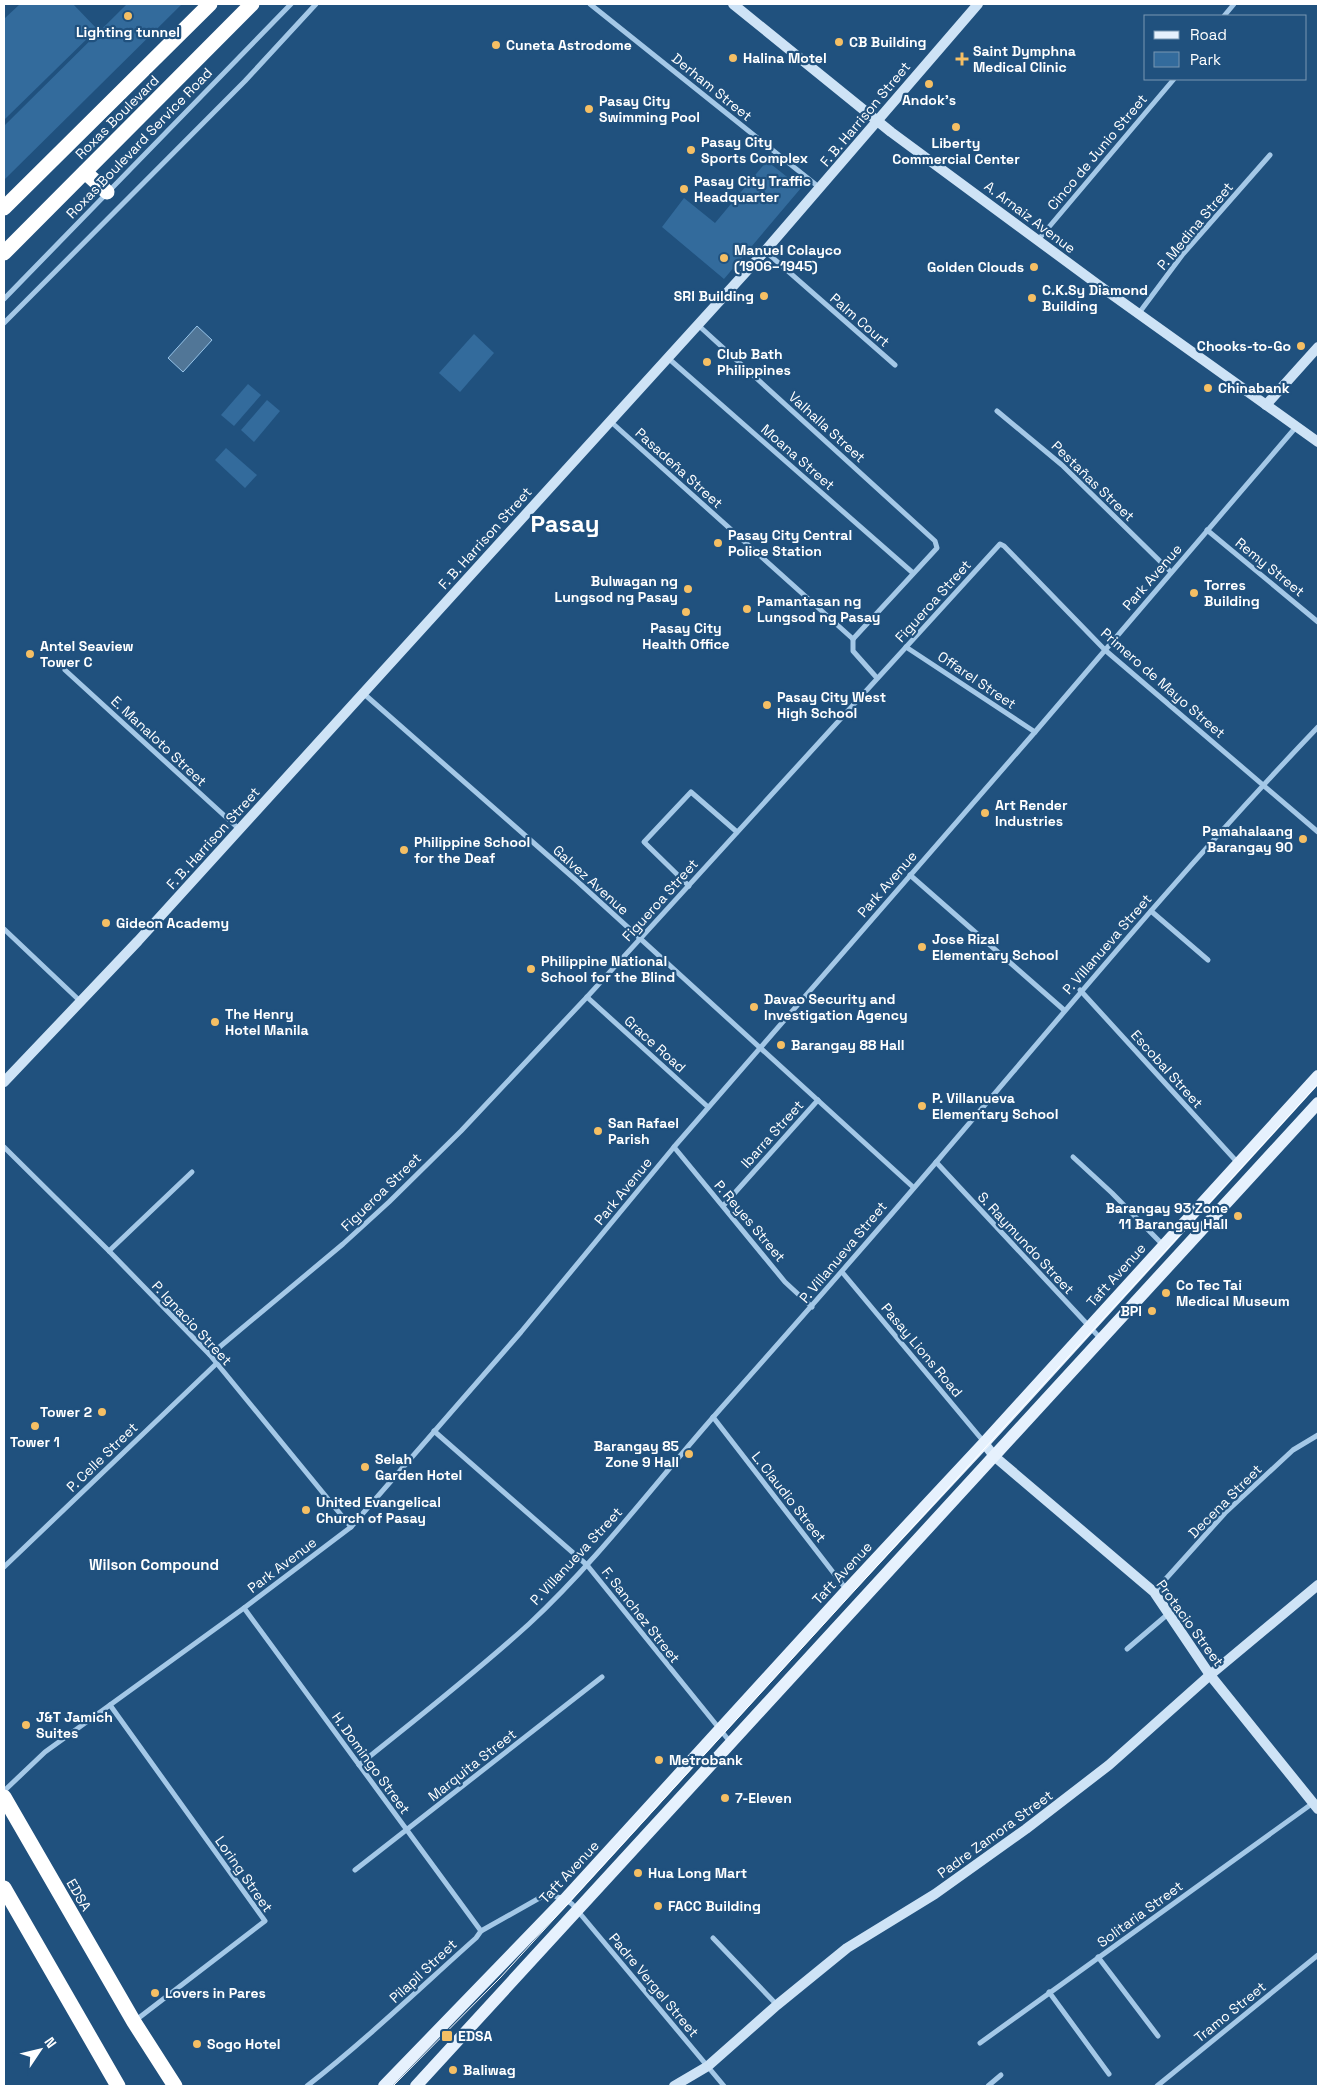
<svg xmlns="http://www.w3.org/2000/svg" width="1322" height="2090" font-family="'Space Grotesk',sans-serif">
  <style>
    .green { fill: #336b9c }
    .water { fill: #517697; stroke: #97c4e9 }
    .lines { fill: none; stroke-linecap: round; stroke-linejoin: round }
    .street { stroke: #a4c8e7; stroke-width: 5 }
    .secondary { stroke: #cee3f6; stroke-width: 10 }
    .primary { stroke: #e6f1fd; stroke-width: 12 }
    .highway { stroke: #fff; stroke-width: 15 }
    .tram { stroke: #fff; stroke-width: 1 }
    .poi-dot { fill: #f5bf64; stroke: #20517e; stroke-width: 2 }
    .labels { text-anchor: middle; stroke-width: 4.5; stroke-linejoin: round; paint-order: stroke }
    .poi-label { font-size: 14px; font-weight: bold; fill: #fff; stroke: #20517e; text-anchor: start }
    .street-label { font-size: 14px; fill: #fff; stroke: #20517e }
    .neighbourhood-label { font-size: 15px; font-weight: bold; fill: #fff; stroke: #20517e }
    .town-label { font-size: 24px; font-weight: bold; fill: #fff; stroke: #20517e }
  </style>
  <rect width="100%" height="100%" fill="#20517e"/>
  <g class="green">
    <polygon points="20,4 73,4 97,29 4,120 4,19"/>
    <polygon points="127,4 182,4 4,180 4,126"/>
    <polygon points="767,161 801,188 724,279 662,227 684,198 715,223"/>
    <polygon points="474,334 494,353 460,392 439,373"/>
    <polygon points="248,384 261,395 234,426 221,415"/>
    <polygon points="267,400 280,411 254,442 241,430"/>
    <polygon points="226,448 257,475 245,488 215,460"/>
  </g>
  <polygon class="water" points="197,326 212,340 183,372 168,358"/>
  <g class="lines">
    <g class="street">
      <polyline points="590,4 820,188"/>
      <polyline points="1224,16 1234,4"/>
      <polyline points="1038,240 1174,79"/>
      <polyline points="765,251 895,365"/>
      <polyline points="4,299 291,4"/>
      <polyline points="1139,313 1183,254 1270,155"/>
      <polyline points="4,323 245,81 316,4"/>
      <polyline points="698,325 935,541 937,548 853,639"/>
      <polyline points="668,358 913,573"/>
      <polyline points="997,411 1062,465 1171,572"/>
      <polyline points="610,421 853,639"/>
      <polyline points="1207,530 1318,622"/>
      <polyline points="853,639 853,651 877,678"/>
      <polyline points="906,647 1035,732"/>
      <polyline points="65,670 239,829"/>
      <polyline points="363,693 577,881 913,1187"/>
      <polyline points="910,875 1064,1010"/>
      <polyline points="689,886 644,842 691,792 737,832"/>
      <polyline points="1151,911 1208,960"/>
      <polyline points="4,929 80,1001"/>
      <polyline points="1080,990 1238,1163"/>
      <polyline points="587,997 708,1107"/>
      <polyline points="4,1147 109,1251 210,1355 351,1527"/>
      <polyline points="674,1147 785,1282 812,1307"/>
      <polyline points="1073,1157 1112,1193 1163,1245"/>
      <polyline points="936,1162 1101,1339"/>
      <polyline points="723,1206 818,1100"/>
      <polyline points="109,1251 192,1172"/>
      <polyline points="842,1272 984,1442"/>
      <polyline points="210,1355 343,1244 389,1202 461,1131 587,997 1000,544 1004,546 1105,650 1318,832"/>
      <polyline points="713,1417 846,1589"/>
      <polyline points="434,1431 587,1565 731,1743"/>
      <polyline points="4,1567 216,1364"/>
      <polyline points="1154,1592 1225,1513 1293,1450 1318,1435"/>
      <polyline points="244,1608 481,1931"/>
      <polyline points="1127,1649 1168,1614"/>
      <polyline points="110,1705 265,1921 136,2020"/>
      <path d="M359 1765C416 1719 474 1674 529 1624 600 1558 658 1479 723 1406 795 1325 867 1243 938 1160 1063 1014 1185 866 1318 727"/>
      <polyline points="4,1791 45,1752 244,1608 351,1527 521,1332 674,1147 1035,732 1296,427"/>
      <polyline points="355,1870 602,1677"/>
      <polyline points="713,1938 777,2005"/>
      <polyline points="1098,1957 1158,2036"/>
      <polyline points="1049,1992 1109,2074"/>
      <polyline points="980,2043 1313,1803"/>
      <path d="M307 2086C366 2040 420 1988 476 1938L481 1931 543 1896C554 1895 563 1897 572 1904L724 2086"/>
      <polyline points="988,2086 1001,2075"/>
      <polyline points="1157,2086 1318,1955"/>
    </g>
    <g class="secondary">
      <polyline points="733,4 891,132 1097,284 1318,442"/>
      <polyline points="1266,405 1318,347"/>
      <polyline points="4,1082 138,941 765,251 978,4"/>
      <polyline points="984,1443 994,1456 1154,1592 1210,1675 1318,1809"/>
      <polyline points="674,2086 708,2066 777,2005 847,1948 935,1894 1026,1829 1109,1765 1210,1675 1318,1585"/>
    </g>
    <g class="primary">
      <polyline points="384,2086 565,1899 847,1590 984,1443 1318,1076"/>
      <polyline points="416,2086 1318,1103"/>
    </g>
    <g class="highway">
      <polyline points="85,172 107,192"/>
      <polyline points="4,208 210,4"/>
      <polyline points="4,253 252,4"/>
      <polyline points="4,1797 134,2022 175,2086"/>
      <polyline points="4,1888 118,2086"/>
    </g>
    <polyline class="tram" points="393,2086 500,1978 1318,1084"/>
  </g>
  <g class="poi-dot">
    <circle cx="128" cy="16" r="5"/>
    <circle cx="839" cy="42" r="5"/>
    <circle cx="496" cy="45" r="5"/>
    <circle cx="733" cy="58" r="5"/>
    <path d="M959.5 51.5h5v5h5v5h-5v5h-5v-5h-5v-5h5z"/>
    <circle cx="929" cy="84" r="5"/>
    <circle cx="589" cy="109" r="5"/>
    <circle cx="956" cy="127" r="5"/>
    <circle cx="691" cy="150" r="5"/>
    <circle cx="684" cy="189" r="5"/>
    <circle cx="724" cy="258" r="5"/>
    <circle cx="1034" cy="267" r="5"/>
    <circle cx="764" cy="296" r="5"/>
    <circle cx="1032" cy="298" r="5"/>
    <circle cx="1301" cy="346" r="5"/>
    <circle cx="707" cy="362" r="5"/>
    <circle cx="1208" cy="388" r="5"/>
    <circle cx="718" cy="543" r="5"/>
    <circle cx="688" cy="589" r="5"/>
    <circle cx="1194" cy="593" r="5"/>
    <circle cx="747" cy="609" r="5"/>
    <circle cx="686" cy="612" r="5"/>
    <circle cx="30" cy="654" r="5"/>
    <circle cx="767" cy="705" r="5"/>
    <circle cx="985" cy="813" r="5"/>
    <circle cx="1303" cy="839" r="5"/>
    <circle cx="404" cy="850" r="5"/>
    <circle cx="106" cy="923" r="5"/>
    <circle cx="922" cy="947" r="5"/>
    <circle cx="531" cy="969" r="5"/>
    <circle cx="754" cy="1007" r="5"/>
    <circle cx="215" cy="1022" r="5"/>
    <circle cx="781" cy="1045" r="5"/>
    <circle cx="922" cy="1106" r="5"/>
    <circle cx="598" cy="1131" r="5"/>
    <circle cx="1238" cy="1216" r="5"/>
    <circle cx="1166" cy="1293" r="5"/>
    <circle cx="1152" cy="1311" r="5"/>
    <circle cx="102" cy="1412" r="5"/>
    <circle cx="35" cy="1426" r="5"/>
    <circle cx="689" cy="1454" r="5"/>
    <circle cx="365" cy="1467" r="5"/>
    <circle cx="306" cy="1510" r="5"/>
    <circle cx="26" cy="1725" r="5"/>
    <circle cx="659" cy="1760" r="5"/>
    <circle cx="725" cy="1798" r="5"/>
    <circle cx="638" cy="1873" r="5"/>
    <circle cx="658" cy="1906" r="5"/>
    <circle cx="155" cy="1993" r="5"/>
    <rect x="441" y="2030" width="12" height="12" rx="2.5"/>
    <circle cx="197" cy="2044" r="5"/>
    <circle cx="453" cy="2070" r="5"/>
  </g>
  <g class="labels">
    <g class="poi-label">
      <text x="128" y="37" text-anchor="middle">Lighting tunnel</text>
      <text x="849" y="47">CB Building</text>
      <text x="506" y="50">Cuneta Astrodome</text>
      <text x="973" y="56">Saint Dymphna<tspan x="973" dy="16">Medical Clinic</tspan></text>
      <text x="743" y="63">Halina Motel</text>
      <text x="929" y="105" text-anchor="middle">Andok's</text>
      <text x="599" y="106">Pasay City<tspan x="599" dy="16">Swimming Pool</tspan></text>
      <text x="701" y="147">Pasay City<tspan x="701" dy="16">Sports Complex</tspan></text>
      <text x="956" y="148" text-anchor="middle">Liberty<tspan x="956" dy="16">Commercial Center</tspan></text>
      <text x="694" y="186">Pasay City Traffic<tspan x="694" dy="16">Headquarter</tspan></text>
      <text x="734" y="255">Manuel Colayco<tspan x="734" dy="16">(1906–1945)</tspan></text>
      <text x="1024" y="272" text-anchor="end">Golden Clouds</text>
      <text x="1042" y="295">C.K.Sy Diamond<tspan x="1042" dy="16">Building</tspan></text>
      <text x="754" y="301" text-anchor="end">SRI Building</text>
      <text x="1291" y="351" text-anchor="end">Chooks-to-Go</text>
      <text x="717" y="359">Club Bath<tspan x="717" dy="16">Philippines</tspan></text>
      <text x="1218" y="393">Chinabank</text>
      <text x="728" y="540">Pasay City Central<tspan x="728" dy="16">Police Station</tspan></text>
      <text x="678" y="586" text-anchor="end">Bulwagan ng<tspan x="678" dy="16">Lungsod ng Pasay</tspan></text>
      <text x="1204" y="590">Torres<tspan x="1204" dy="16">Building</tspan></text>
      <text x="757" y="606">Pamantasan ng<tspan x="757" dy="16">Lungsod ng Pasay</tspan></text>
      <text x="686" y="633" text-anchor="middle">Pasay City<tspan x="686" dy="16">Health Office</tspan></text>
      <text x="40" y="651">Antel Seaview<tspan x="40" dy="16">Tower C</tspan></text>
      <text x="777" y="702">Pasay City West<tspan x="777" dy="16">High School</tspan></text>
      <text x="995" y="810">Art Render<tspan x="995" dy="16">Industries</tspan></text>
      <text x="1293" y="836" text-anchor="end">Pamahalaang<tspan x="1293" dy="16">Barangay 90</tspan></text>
      <text x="414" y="847">Philippine School<tspan x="414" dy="16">for the Deaf</tspan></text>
      <text x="116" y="928">Gideon Academy</text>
      <text x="932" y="944">Jose Rizal<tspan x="932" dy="16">Elementary School</tspan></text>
      <text x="541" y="966">Philippine National<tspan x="541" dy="16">School for the Blind</tspan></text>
      <text x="764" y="1004">Davao Security and<tspan x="764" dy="16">Investigation Agency</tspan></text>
      <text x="225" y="1019">The Henry<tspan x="225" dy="16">Hotel Manila</tspan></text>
      <text x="791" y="1050">Barangay 88 Hall</text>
      <text x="932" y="1103">P. Villanueva<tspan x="932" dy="16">Elementary School</tspan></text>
      <text x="608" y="1128">San Rafael<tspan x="608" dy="16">Parish</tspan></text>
      <text x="1228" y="1213" text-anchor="end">Barangay 93 Zone<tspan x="1228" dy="16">11 Barangay Hall</tspan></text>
      <text x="1176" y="1290">Co Tec Tai<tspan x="1176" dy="16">Medical Museum</tspan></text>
      <text x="1142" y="1316" text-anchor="end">BPI</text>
      <text x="92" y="1417" text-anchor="end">Tower 2</text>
      <text x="35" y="1447" text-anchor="middle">Tower 1</text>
      <text x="679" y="1451" text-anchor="end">Barangay 85<tspan x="679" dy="16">Zone 9 Hall</tspan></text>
      <text x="375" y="1464">Selah<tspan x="375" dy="16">Garden Hotel</tspan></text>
      <text x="316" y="1507">United Evangelical<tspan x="316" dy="16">Church of Pasay</tspan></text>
      <text x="36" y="1722">J&amp;T Jamich<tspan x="36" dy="16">Suites</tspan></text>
      <text x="669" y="1765">Metrobank</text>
      <text x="735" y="1803">7-Eleven</text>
      <text x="648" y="1878">Hua Long Mart</text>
      <text x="668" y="1911">FACC Building</text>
      <text x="165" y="1998">Lovers in Pares</text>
      <text x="458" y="2041">EDSA</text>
      <text x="207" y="2049">Sogo Hotel</text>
      <text x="463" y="2075">Baliwag</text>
    </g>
    <g class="street-label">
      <text transform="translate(712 87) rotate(39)" y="5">Derham Street</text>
      <text transform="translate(865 114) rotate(-50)" y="5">F. B. Harrison Street</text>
      <text transform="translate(117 117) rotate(-45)" y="5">Roxas Boulevard</text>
      <text transform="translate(139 143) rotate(-46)" y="5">Roxas Boulevard Service Road</text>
      <text transform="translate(1097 152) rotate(-50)" y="5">Cinco de Junio Street</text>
      <text transform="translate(1030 217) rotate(37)" y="5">A. Arnaiz Avenue</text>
      <text transform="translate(1195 226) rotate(-50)" y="5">P. Medina Street</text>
      <text transform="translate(860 320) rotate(41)" y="5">Palm Court</text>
      <text transform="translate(827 427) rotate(42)" y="5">Valhalla Street</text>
      <text transform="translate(798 457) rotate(41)" y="5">Moana Street</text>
      <text transform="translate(679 468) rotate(42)" y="5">Pasadeña Street</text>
      <text transform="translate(1093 481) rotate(44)" y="5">Pestañas Street</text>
      <text transform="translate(485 538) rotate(-48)" y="5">F. B. Harrison Street</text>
      <text transform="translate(1270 567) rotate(39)" y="5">Remy Street</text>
      <text transform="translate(1152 577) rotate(-49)" y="5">Park Avenue</text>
      <text transform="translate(933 601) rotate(-48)" y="5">Figueroa Street</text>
      <text transform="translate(977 680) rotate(34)" y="5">Offarel Street</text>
      <text transform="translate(1163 683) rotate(41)" y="5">Primero de Mayo Street</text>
      <text transform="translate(159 741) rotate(43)" y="5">E. Manaloto Street</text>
      <text transform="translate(213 838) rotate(-48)" y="5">F. B. Harrison Street</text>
      <text transform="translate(591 880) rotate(42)" y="5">Galvez Avenue</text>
      <text transform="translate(887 884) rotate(-49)" y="5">Park Avenue</text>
      <text transform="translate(660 900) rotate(-48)" y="5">Figueroa Street</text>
      <text transform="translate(1107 944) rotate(-49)" y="5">P. Villanueva Street</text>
      <text transform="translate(655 1044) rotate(42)" y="5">Grace Road</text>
      <text transform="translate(1167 1069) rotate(48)" y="5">Escobal Street</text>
      <text transform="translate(772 1134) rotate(-48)" y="5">Ibarra Street</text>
      <text transform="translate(623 1191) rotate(-51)" y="5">Park Avenue</text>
      <text transform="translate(381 1192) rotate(-44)" y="5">Figueroa Street</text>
      <text transform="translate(750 1221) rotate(50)" y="5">P. Reyes Street</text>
      <text transform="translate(1026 1243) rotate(47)" y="5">S. Raymundo Street</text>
      <text transform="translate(843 1252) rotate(-50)" y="5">P. Villanueva Street</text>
      <text transform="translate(1116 1275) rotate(-48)" y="5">Taft Avenue</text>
      <text transform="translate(192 1323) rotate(47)" y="5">P. Ignacio Street</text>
      <text transform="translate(922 1350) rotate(50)" y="5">Pasay Lions Road</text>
      <text transform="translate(102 1457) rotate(-44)" y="5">P. Celle Street</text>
      <text transform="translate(789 1497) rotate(52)" y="5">L. Claudio Street</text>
      <text transform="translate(1225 1501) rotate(-45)" y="5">Decena Street</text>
      <text transform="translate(576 1556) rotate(-47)" y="5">P. Villanueva Street</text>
      <text transform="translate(282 1565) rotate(-37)" y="5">Park Avenue</text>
      <text transform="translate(842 1573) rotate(-47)" y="5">Taft Avenue</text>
      <text transform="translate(641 1615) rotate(52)" y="5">F. Sanchez Street</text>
      <text transform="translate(1190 1623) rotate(54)" y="5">Protacio Street</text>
      <text transform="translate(371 1763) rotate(54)" y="5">H. Domingo Street</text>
      <text transform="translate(472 1765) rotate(-38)" y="5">Marquita Street</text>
      <text transform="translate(995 1834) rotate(-36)" y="5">Padre Zamora Street</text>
      <text transform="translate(569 1872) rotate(-47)" y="5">Taft Avenue</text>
      <text transform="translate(244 1874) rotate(55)" y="5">Loring Street</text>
      <text transform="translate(79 1895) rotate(60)" y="5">EDSA</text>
      <text transform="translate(1140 1914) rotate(-36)" y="5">Solitaria Street</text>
      <text transform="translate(423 1971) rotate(-43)" y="5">Pilapil Street</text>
      <text transform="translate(654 1985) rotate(50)" y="5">Padre Vergel Street</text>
      <text transform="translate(1230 2012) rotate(-39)" y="5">Tramo Street</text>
    </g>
    <g class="neighbourhood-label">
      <text x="154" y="1570">Wilson Compound</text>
    </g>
    <g class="town-label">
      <text x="565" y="532">Pasay</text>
    </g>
  </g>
  <rect width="1322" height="2090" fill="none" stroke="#ffffff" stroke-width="10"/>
  <rect x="1144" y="15" width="162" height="65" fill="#20517e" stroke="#7997b2"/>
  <rect x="1154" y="31" width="25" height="8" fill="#e6f1fd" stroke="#7997b2"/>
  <text x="1190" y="40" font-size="15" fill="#ffffff">Road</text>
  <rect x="1154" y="52" width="25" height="15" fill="#336b9c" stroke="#7997b2"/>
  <text x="1190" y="65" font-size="15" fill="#ffffff">Park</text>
  <g transform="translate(40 2050) rotate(55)" stroke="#20517e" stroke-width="4" paint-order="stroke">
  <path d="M0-4L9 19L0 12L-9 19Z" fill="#ffffff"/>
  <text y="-8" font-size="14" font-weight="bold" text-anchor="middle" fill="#ffffff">N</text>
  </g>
</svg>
